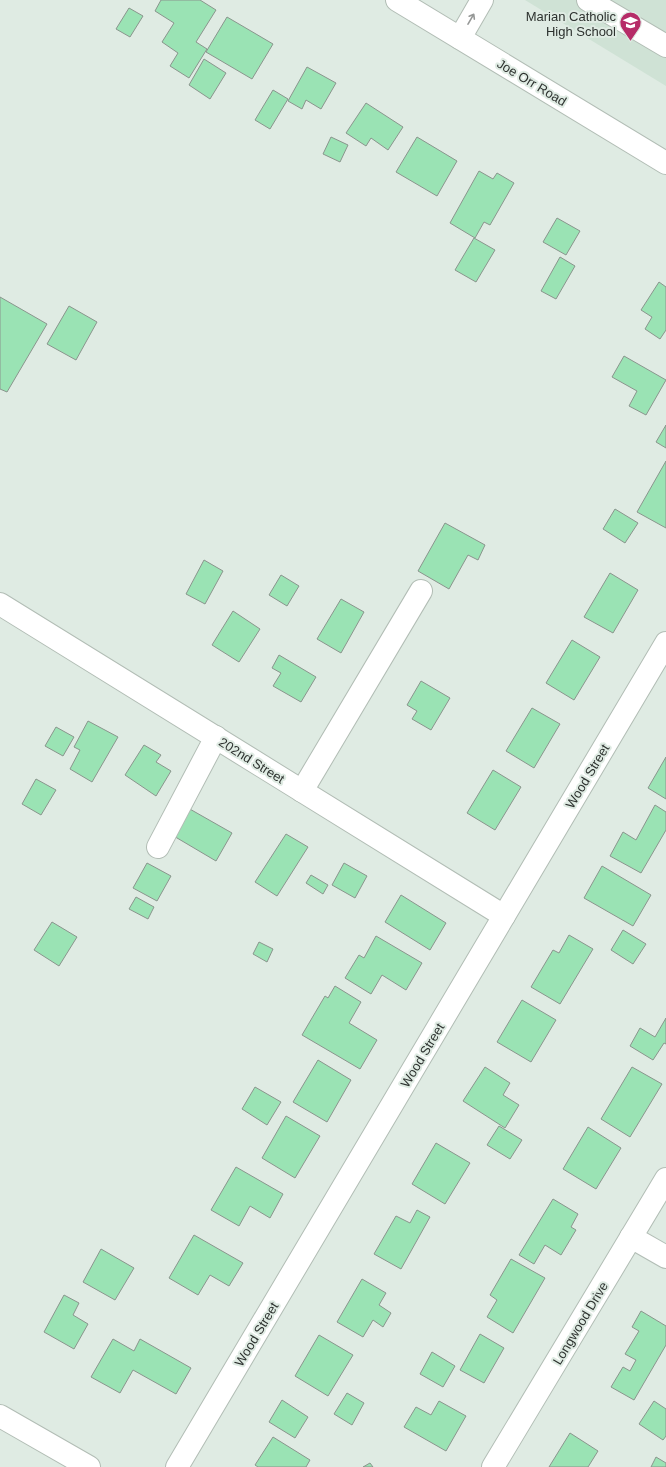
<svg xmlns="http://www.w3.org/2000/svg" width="666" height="1467" font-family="Helvetica,sans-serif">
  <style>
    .built { fill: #cfe2d5 }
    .building { fill: #9ae3b4; stroke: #8a958d }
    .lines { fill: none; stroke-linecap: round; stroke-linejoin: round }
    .minor-casing { stroke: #b2bdb5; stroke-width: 24 }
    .minor { stroke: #fff; stroke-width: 22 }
    .oneway { stroke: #969897 }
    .labels { text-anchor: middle; stroke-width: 4; stroke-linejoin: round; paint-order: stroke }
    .poi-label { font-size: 13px; fill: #2d322f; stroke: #dfebe3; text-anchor: end }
    .street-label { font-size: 13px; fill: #2d322f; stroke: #dfebe3 }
  </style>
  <rect width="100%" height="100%" fill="#dfebe3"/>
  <polygon class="built" points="525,0 666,0 666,86"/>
  <g class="building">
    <polygon points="161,0 200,0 216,10 196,42 207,49 189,78 170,66 178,53 162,42 174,23 155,11"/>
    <polygon points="129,8 143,16 130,37 116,29"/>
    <polygon points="227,17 273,44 252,79 206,52"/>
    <polygon points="204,59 226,73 210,99 189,85"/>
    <polygon points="307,67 336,83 321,109 306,100 302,109 288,101"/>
    <polygon points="273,90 288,99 270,129 255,120"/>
    <polygon points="366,103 403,127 388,150 371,138 366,146 346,133"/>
    <polygon points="331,137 348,145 340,162 323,154"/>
    <polygon points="417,137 457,161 437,196 396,172"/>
    <polygon points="479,171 493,179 497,173 514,183 490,225 484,222 475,238 450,223"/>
    <polygon points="557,218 580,231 566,255 543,242"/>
    <polygon points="474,238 495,250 476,282 455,270"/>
    <polygon points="560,257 575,266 556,299 541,291"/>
    <polygon points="659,282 666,287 666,330 660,339 645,329 652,317 641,310"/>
    <polygon points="0,297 47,324 7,392 0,389"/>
    <polygon points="69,306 97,322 76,360 47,344"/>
    <polygon points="624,356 666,380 646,415 629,406 637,391 612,377"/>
    <polygon points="666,425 666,448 656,442"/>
    <polygon points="666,461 666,528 637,512"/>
    <polygon points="615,509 638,523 625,543 603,529"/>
    <polygon points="445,523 485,545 478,560 468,555 449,589 418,571"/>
    <polygon points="204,560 223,571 205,604 186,594"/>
    <polygon points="610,573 638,590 613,633 584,617"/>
    <polygon points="281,575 299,586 287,606 269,595"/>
    <polygon points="341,599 364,612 341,653 317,639"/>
    <polygon points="233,611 260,629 239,662 212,645"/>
    <polygon points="572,640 600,657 574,700 546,683"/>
    <polygon points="279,655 316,677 301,702 273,686 281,673 272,668"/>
    <polygon points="421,681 450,698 431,730 412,719 417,711 407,705"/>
    <polygon points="532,708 560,724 534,768 506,751"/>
    <polygon points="88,721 118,737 92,782 70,769 80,750 74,747"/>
    <polygon points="56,727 74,737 63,756 45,746"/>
    <polygon points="144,745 161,755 156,762 171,771 156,796 125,775"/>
    <polygon points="666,757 666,799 648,788"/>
    <polygon points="493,770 521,787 495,830 467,813"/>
    <polygon points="36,779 56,790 41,815 22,804"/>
    <polygon points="655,805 666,812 666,830 641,873 610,856 623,832 636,840"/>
    <polygon points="188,808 232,833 216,861 172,835"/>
    <polygon points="286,834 308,847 277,896 255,882"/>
    <polygon points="147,863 171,876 157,901 133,888"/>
    <polygon points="344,863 367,876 355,898 332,885"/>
    <polygon points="602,866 651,895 633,926 584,898"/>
    <polygon points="311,875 328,885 323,894 306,883"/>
    <polygon points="401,895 446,923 430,950 385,922"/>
    <polygon points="136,897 154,907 148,919 129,909"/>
    <polygon points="52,922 77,937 59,966 34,950"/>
    <polygon points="623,930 646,944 633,964 611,950"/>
    <polygon points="569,935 593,949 560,1004 531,987 553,950 559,953"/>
    <polygon points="376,936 422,963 406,990 382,975 371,994 345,978 359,955 364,958"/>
    <polygon points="259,942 273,949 267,962 253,954"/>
    <polygon points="335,986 361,1002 349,1023 377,1040 360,1069 302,1035 325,996 328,998"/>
    <polygon points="522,1000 556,1020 531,1062 497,1042"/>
    <polygon points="666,1018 666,1044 664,1043 653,1060 630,1046 640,1028 655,1037"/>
    <polygon points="318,1060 351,1080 327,1122 293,1102"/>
    <polygon points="485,1067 510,1083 503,1095 519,1105 505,1128 463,1101"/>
    <polygon points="632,1067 662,1084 630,1137 601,1119"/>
    <polygon points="255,1087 281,1102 267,1125 242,1109"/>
    <polygon points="286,1116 320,1136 295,1178 262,1158"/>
    <polygon points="499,1126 522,1140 510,1159 487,1145"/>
    <polygon points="588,1127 621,1148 596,1189 563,1169"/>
    <polygon points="436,1143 470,1163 445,1204 412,1184"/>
    <polygon points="236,1167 283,1194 270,1218 250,1206 239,1226 211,1210"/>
    <polygon points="553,1199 578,1214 571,1227 576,1230 561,1255 545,1245 534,1264 519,1255"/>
    <polygon points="417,1210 430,1217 401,1269 374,1254 396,1216 410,1223"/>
    <polygon points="194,1235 243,1263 229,1286 210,1275 198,1295 169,1278"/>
    <polygon points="101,1249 134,1268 115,1300 83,1282"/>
    <polygon points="511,1259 545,1278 513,1333 487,1317 497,1300 490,1295"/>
    <polygon points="362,1279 386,1293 379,1305 391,1313 383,1327 373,1320 363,1337 337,1322"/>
    <polygon points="64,1295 79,1303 73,1315 88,1324 74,1349 44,1332"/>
    <polygon points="641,1311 666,1326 666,1345 634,1400 611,1387 623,1367 630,1371 636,1360 625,1354 639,1331 632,1327"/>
    <polygon points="480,1334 504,1348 484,1383 460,1370"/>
    <polygon points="319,1335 353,1355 328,1396 295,1376"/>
    <polygon points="113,1339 134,1351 140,1339 191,1368 176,1394 133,1370 120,1393 91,1377"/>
    <polygon points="432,1352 455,1366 443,1387 420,1374"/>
    <polygon points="347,1393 364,1403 352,1425 334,1414"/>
    <polygon points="282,1400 308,1417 295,1438 269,1422"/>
    <polygon points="439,1401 466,1416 446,1451 404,1427 416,1407 431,1415"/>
    <polygon points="654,1401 666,1409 666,1436 663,1440 639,1424"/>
    <polygon points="570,1433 598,1451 588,1467 549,1467"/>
    <polygon points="273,1437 310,1460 306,1467 258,1467 255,1465"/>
    <polygon points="656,1457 666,1463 666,1467 651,1467"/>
    <polygon points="370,1463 373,1467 363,1467"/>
  </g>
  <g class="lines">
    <defs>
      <g id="minor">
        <polyline points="397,0 666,163"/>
        <polyline points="588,0 666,46"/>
        <polyline points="460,38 482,0"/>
        <polyline points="0,604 504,916"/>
        <polyline points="302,791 421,591"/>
        <polyline points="158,847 216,737"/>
        <polyline points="631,1237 666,1257"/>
        <polyline points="0,1416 89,1467"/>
        <polyline points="177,1467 666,643"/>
        <polyline points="493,1467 666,1179"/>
      </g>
    </defs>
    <use href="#minor" class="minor-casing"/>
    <use href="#minor" class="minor"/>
  </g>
  <defs><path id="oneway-shaft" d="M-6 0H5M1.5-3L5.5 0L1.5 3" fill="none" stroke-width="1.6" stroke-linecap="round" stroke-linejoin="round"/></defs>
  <use class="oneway" href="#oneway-shaft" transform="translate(471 19) rotate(-60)"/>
  <defs>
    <symbol id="school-pin" viewBox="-11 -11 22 30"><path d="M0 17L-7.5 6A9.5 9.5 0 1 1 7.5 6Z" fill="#b62c68" stroke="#dfebe3"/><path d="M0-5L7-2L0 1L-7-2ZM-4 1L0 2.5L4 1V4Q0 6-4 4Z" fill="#fff"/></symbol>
  </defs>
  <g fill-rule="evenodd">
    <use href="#school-pin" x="618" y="10" width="25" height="34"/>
  </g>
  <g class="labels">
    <g class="poi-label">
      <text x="616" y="21">Marian Catholic<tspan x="616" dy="15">High School</tspan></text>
    </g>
    <g class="street-label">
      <text transform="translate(532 82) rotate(31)" y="5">Joe Orr Road</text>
      <text transform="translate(252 760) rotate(32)" y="5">202nd Street</text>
      <text transform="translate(587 776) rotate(-59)" y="5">Wood Street</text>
      <text transform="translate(422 1055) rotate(-59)" y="5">Wood Street</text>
      <text transform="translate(580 1323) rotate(-59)" y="5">Longwood Drive</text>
      <text transform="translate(256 1334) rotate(-59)" y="5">Wood Street</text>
    </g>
  </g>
</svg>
